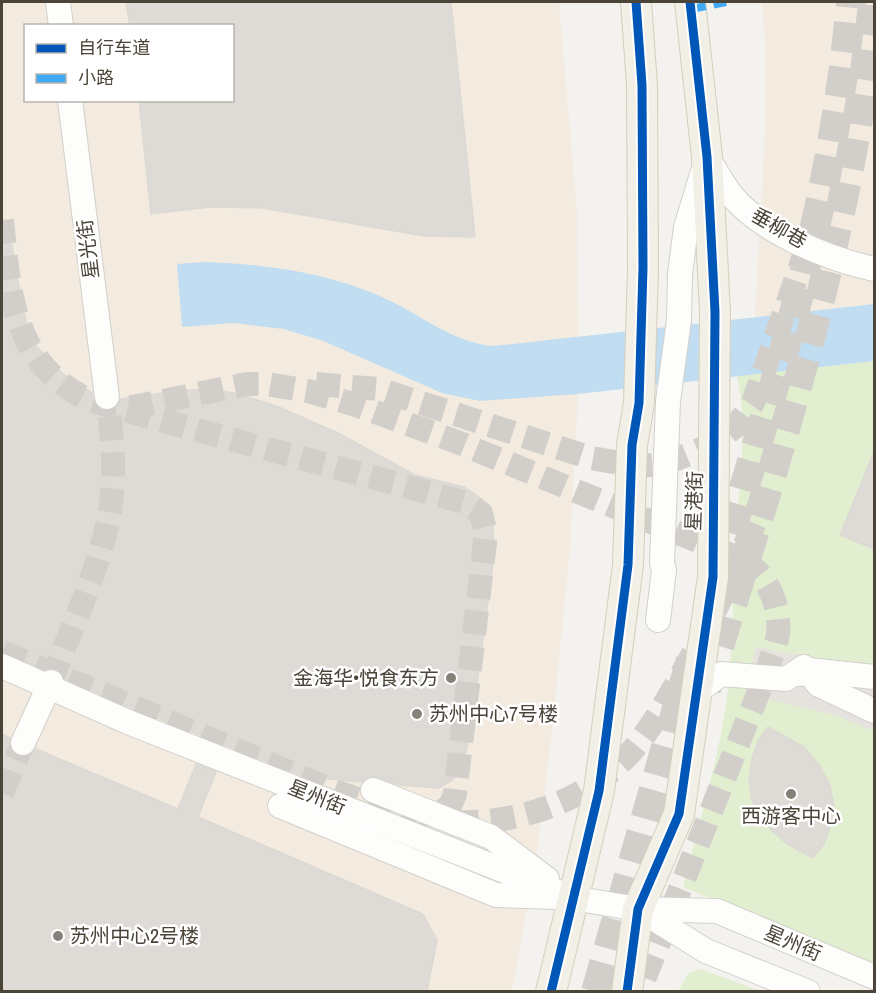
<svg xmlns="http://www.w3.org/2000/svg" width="876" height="993" font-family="'Archivo Narrow','Noto Sans SC',sans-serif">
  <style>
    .commercial { fill: #f3ebdf; fill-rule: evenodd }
    .green { fill: #e1eecf }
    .parking { fill: #e6e3df }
    .water { fill: #c0ddf1 }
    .building { fill: #dedbd6; stroke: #dcd9d4; stroke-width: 1.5 }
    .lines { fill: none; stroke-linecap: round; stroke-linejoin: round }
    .minor-tunnel { stroke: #d2cfca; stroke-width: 24; stroke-dasharray: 24 12; stroke-linecap: butt }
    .major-tunnel { stroke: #d2cfca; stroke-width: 30; stroke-dasharray: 30 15; stroke-linecap: butt }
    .minor-casing { stroke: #d2d0cb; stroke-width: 26 }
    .major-casing { stroke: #d6cebb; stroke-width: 32 }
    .minor { stroke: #fdfdfc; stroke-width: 24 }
    .major { stroke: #f2efe6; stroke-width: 30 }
    .minor-bridge-casing { stroke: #d2d0cb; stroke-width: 26; stroke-linecap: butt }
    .minor-bridge { stroke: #fdfdfc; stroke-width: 24 }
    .quiet { stroke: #3fa9f5; stroke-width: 8; stroke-dasharray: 15 8; stroke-linecap: butt }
    .cycleway-casing { stroke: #fff; stroke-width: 13 }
    .cycleway { stroke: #0057b8; stroke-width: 9 }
    .poi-dot { fill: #868178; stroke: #fff; stroke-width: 2 }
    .labels { text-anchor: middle; stroke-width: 5; stroke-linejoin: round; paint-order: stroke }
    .street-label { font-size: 20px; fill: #4b4439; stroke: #fff }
    .poi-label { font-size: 20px; fill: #4b4439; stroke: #fff; text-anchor: start }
  </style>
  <rect width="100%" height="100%" fill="#f4f2ee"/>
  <g class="commercial">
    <path d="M2 2H559L577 214 578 394 570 548 552 731 536 859 512 991 2 992ZM26 26H232V100H26Z"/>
    <polygon points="762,2 874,2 874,304 755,317 766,113 766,56"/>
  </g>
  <g class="green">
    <path d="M874 361V966L683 887C697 831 714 774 724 718 734 656 732 593 736 531 740 480 748 426 737 376Z"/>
    <polygon points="701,969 760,991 678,991 689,973"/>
  </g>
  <polygon class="parking" points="756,647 874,669 874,731 835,715 745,694"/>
  <path class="water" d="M203 262C264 264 325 272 382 297 419 313 452 343 494 346L874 304V361L578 394 480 401 442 393 321 340 283 329 234 323 182 327 177 264Z"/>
  <g class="building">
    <polygon points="126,2 451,2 475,237 424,236 263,208 210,207 151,214 139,100 232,100 232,26 130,26"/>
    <polygon points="11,240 22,304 27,325 37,347 61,372 92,393 95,405 101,410 115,409 121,399 176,391 209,389 240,394 279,407 338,433 415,475 464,487 482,499 493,520 494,557 470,736 460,772 451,781 439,788 399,785 372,776 362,782 306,777 134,709 64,678 56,669 45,669 2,652 2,241"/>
    <polygon points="874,452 874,549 840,535"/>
    <polygon points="768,727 804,747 819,765 830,785 834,808 832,821 824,844 813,858 789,845 773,832 761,818 752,800 749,781 752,759 758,741"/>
    <polygon points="2,734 10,738 11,751 18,756 31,755 36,749 178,809 196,764 216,772 198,817 423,914 437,940 427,992 2,992"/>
  </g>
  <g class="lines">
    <g class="minor-tunnel">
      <path d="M2 220C8 279 11 344 61 383 83 400 104 407 133 407L247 384H267L308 391 356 405 452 440 710 546C722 552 736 556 748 564 769 577 781 610 778 634 776 647 770 659 767 671L639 992"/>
      <polyline points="316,384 378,389 591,458 637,466 664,464 709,446 736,426 753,403 818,215"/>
      <polyline points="127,411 464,502 481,513 486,534 455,794 451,804 440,814 419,814"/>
      <polyline points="2,652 332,790 371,804 418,816"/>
      <path d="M51 682C71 628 98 573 109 516 116 478 113 435 107 397"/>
      <polyline points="2,793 23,743"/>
      <path d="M455 822C513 824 576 805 619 764 642 743 659 714 675 686 709 628 736 567 762 505"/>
    </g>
    <g class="major-tunnel">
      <path d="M717 576C775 388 834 199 851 2"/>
      <path d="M706 689C775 463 851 238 873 2"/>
      <polyline points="596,992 693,653"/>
    </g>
    <defs>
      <g id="minor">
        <polyline points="58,2 61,26"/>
        <polyline points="70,100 107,397"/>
        <path d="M707 157C714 168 721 181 729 192 758 231 828 259 874 269"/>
        <polyline points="679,320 680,274 686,227 704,168"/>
        <polyline points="658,620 664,570 662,563 668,401"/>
        <polyline points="2,666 128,722 573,898 638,909 717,911 874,977"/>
        <polyline points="800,674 809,670 874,677"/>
        <polyline points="698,691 721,674 786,679 804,667 819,685 874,711"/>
        <polyline points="23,743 51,682"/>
        <polyline points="373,790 491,837 547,879"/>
        <polyline points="280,806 496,895 555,897"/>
        <polyline points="640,910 706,951 808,992"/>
      </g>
      <g id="major">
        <polyline points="551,992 599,791 628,565 632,445 639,403 643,268 642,85 636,2"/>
        <polyline points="627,992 638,909 679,814 713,577 715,312 707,157 690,2"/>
      </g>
    </defs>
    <use href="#minor" class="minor-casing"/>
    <use href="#major" class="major-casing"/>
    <use href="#minor" class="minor"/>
    <use href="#major" class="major"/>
    <defs>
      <polyline id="minor-bridge" points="668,401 679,320"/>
    </defs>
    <use href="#minor-bridge" class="minor-bridge-casing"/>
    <use href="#minor-bridge" class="minor-bridge"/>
    <polyline class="quiet" points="691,9 726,2"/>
    <defs>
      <g id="cycleway">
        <polyline points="551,992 599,791 628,565 632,445 639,403 643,268 642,85 636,2"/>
        <polyline points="627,992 638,909 679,814 713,577 715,312 707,157 690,2"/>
      </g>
    </defs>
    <use href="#cycleway" class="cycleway-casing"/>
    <use href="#cycleway" class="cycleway"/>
  </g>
  <g class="poi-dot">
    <circle cx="451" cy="678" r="6"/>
    <circle cx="417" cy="714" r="6"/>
    <circle cx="791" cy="794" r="6"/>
    <circle cx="58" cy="936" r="6"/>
  </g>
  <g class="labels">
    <g class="street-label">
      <text transform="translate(779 228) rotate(30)" y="7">垂柳巷</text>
      <text transform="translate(88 249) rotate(-97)" y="7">星光街</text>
      <text transform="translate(694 501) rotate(-88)" y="7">星港街</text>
      <text transform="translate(317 797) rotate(22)" y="7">星州街</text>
      <text transform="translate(793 943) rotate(23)" y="7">星州街</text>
    </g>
    <g class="poi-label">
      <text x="439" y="685" text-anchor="end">金海华•悦食东方</text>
      <text x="429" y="721">苏州中心7号楼</text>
      <text x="791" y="823" text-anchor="middle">西游客中心</text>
      <text x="70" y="943">苏州中心2号楼</text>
    </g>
  </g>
  <rect width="876" height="993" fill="none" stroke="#4b4439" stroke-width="6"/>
  <rect x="24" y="24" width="210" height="78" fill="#ffffff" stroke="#b7b4b0" stroke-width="1.5"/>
  <rect x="36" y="44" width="30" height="9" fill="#0057b8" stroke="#b7b4b0" stroke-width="1.5"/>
  <text x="78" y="54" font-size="18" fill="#4b4439">自行车道</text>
  <rect x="36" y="74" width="30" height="9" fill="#3fa9f5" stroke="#b7b4b0" stroke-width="1.5"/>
  <text x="78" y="84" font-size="18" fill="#4b4439">小路</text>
</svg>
